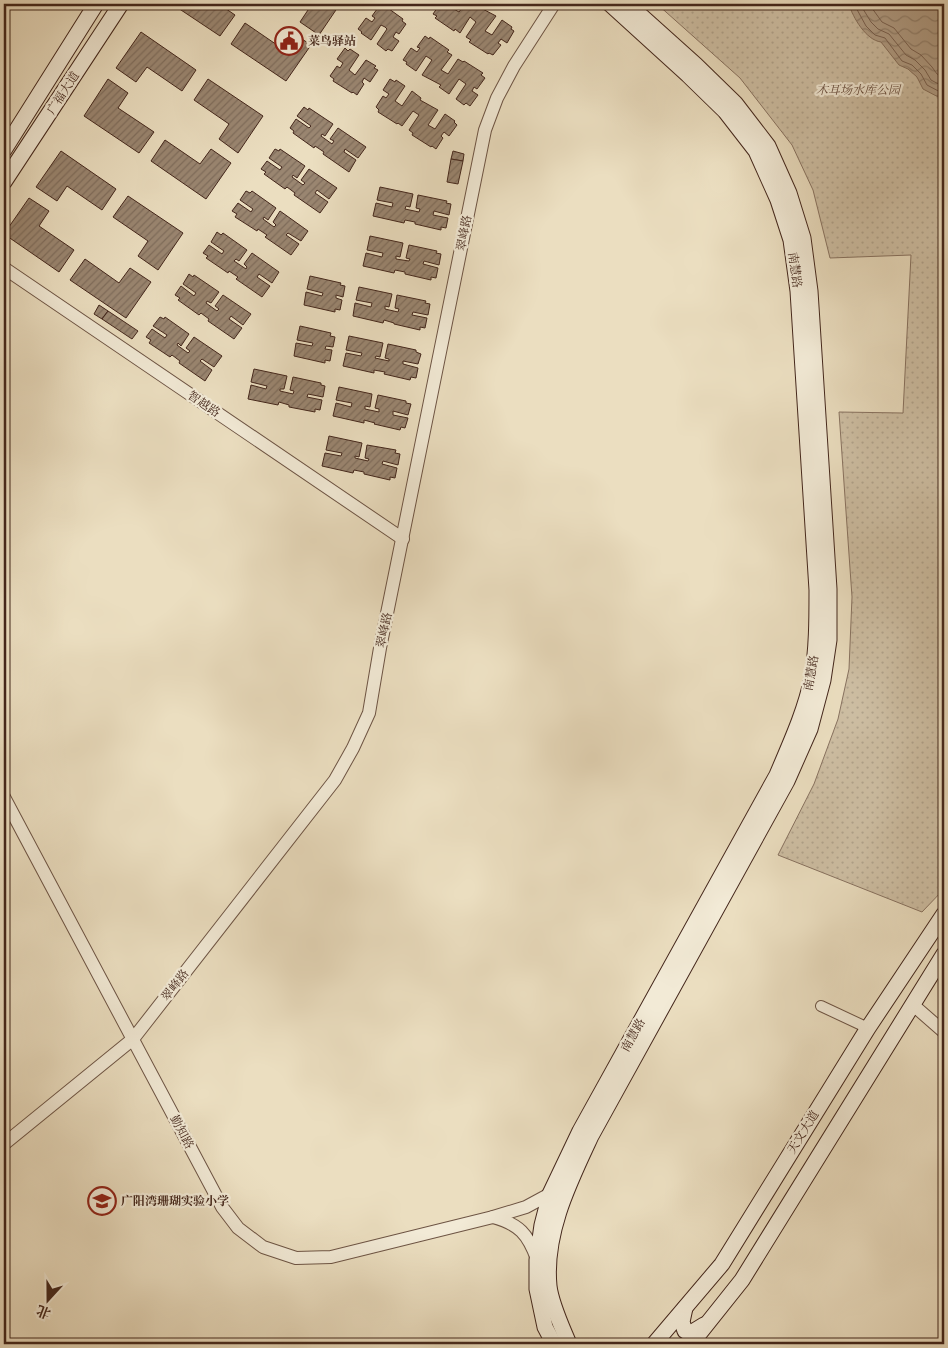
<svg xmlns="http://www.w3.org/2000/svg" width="948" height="1348" font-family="'Libre Caslon Text','Noto Serif SC',serif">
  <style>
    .green { fill: url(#green-dots); stroke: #887260 }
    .water { fill: url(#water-waves); stroke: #866f5c }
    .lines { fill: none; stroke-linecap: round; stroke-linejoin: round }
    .shore { stroke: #7a6252; stroke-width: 1 }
    .building { fill: url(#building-hatch); stroke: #43261b }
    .minor-casing { stroke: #6d5444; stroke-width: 12 }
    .tertiary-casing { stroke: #6d5444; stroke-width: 14 }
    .secondary-casing { stroke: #43261b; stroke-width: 17 }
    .minor { stroke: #f2ead6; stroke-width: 10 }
    .tertiary { stroke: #f2ead6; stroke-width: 12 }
    .secondary { stroke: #f2ead6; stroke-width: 15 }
    .labels { text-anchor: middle; stroke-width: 4.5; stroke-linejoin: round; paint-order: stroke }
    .poi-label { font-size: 12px; font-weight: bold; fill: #43261b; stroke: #f2ead6; text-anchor: start }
    .park-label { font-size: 12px; font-style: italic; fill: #664c3d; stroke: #f2ead6 }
    .street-label { font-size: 12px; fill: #43261b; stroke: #f2ead6 }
  </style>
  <defs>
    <pattern id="green-dots" width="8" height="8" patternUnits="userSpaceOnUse" patternTransform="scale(1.25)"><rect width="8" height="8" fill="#cebfa4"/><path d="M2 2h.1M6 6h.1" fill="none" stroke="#b2a48d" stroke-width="1.8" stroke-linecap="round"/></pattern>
    <pattern id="water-waves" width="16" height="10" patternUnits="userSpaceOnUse" patternTransform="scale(1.25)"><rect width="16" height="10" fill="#b29f88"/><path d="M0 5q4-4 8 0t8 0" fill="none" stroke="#92816e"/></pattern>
    <pattern id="building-hatch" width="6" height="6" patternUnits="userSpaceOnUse" patternTransform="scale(1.25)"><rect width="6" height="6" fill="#9a8671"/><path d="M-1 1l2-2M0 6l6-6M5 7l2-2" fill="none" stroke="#7f6d5c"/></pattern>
  </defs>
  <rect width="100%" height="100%" fill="#ebdec0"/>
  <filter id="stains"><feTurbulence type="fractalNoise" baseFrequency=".004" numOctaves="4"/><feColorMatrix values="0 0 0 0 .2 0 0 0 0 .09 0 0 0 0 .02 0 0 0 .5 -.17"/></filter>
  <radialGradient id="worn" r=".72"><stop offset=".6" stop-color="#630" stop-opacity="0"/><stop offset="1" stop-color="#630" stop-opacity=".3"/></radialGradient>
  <polygon class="green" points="657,4 944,4 944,889 922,912 778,855 814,784 838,719 849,669 852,597 839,412 903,413 911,255 830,258 813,190 792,145 740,78"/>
  <path class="water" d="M849 4H944V100L923 89 917 77 908 69 899 65 881 42C866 40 853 18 849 4Z"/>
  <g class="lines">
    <g class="shore">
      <polyline points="854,4 866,26 875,35 885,38 902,61 912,65 921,74 927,85 944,94"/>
      <polyline points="860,4 871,22 878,29 889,34 906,55 915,60 925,70 931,80 944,87"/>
      <polyline points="869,4 882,22 894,28 911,49 921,55 932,67 937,74 944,78"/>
    </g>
  </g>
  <g class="building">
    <polygon points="172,4 219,4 235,15 220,36"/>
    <polygon points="305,4 340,4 319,35 300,22 310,7"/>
    <polygon points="440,4 455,4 452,8 459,12 465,4 478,4 477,6 496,16 485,31 492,35 502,20 512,27 511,29 514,31 507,43 501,39 498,43 501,45 493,55 489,53 488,54 469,42 471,40 466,37 476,22 470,17 460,33 455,29 454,31 435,18 437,16 433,14"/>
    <polygon points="380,5 384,8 385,6 403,19 402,21 406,24 399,34 396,32 393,37 399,41 392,51 388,49 386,51 377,44 387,29 385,27 381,25 371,40 361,33 362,32 358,29 366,18 372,22 375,18 372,16"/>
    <polygon points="245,23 280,47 290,31 311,45 286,81 231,44"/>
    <polygon points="141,32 196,70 182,91 147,67 136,82 116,68"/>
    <polygon points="425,36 429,39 430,37 449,50 447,52 452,55 441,70 448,74 458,59 463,62 464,61 483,73 481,75 485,78 477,89 474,87 472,91 478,95 470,106 466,103 464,105 456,99 466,84 459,79 449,94 439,87 441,85 422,75 432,60 426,56 416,71 406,64 407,62 403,60 411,48 417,52 420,48 417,47"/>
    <polygon points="345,48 348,51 350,49 359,55 349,70 355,75 366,60 376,66 374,68 378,70 370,82 364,78 362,82 364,84 357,95 353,92 352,93 333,81 334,79 330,76 337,66 340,68 343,63 337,59"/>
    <polygon points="108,79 128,93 118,108 154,132 139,153 84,116"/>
    <polygon points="208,79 263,116 238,153 219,139 229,124 194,100"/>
    <polygon points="390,79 395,82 396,80 405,86 395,101 402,106 412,91 421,98 420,100 438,110 428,125 435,129 445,114 455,121 454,122 457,125 449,136 444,132 441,136 443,138 436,149 432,146 431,147 412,135 413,133 409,130 419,115 413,111 402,126 398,123 397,124 378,112 379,110 376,107 383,96 386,98 389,94 383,90"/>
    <polygon points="304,107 308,110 309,108 333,124 325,136 322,134 321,136 332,144 334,141 330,139 338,128 366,147 358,158 345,149 344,152 356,160 349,172 323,154 324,152 315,146 314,148 293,133 294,131 290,128 296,119 309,128 311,126 297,116"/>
    <polygon points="165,140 200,164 211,149 231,163 206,199 151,161"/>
    <polygon points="275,149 279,151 280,149 305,166 297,178 293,175 292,177 303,185 305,183 301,180 309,169 337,188 329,199 317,190 315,193 328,202 320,213 294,195 295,193 287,187 285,189 264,174 266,172 261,169 267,161 280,170 282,167 269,158"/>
    <polygon points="61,151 116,189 102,210 67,186 57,201 36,187"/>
    <polygon points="453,151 464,154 463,161 451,159"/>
    <polygon points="451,159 463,161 458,184 447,182"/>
    <polygon points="380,187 413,194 410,207 406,206 405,209 419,212 420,209 416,208 418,195 447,201 446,203 451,204 449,215 434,211 433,215 448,218 446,228 441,227 441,230 415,224 415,222 405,220 404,223 373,216 376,203 392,207 393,203 377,200"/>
    <polygon points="246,191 250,193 252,191 276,208 268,220 264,217 263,219 274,227 276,225 273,222 280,211 308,231 301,241 288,233 286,235 299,244 291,255 265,237 267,235 258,229 257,231 235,217 237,214 232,211 238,203 251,212 253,209 240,200"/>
    <polygon points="128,196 183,233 158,270 138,256 148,241 113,217"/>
    <polygon points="29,198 49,211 39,226 74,250 59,272 4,234"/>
    <polygon points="217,232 221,235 223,233 247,250 239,261 236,259 234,261 246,269 247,267 244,264 252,253 279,272 272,283 259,274 257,277 270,286 262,297 236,279 238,277 229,271 228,273 206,258 208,256 203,253 209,245 222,254 224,251 211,242"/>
    <polygon points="370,236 403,243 400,257 396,256 396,259 409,261 410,259 406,258 409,245 437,251 436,253 441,254 439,265 424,261 423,264 438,268 436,278 431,277 431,280 405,274 405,272 395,270 394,273 363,266 366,253 382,257 383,253 367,250"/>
    <polygon points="85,259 119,283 130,268 151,282 126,318 70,280"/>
    <polygon points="189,274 193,277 194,275 219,292 211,303 207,301 206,303 217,311 219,309 215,306 223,295 251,314 243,325 231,316 229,319 242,328 234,339 208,321 209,319 201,313 199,315 178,300 180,298 175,295 181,286 194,296 196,293 183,284"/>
    <polygon points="310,276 341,283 340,285 345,286 343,297 336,295 336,298 342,300 340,310 335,309 335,312 304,305 306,292 322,296 323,293 307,289"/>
    <polygon points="359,287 392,294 389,307 385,306 385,309 398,312 399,309 395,308 397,295 426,301 425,303 430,304 428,315 413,312 412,315 427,318 425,328 420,327 420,330 394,324 394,323 384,320 383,323 353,316 355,303 371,307 372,303 356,300"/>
    <polygon points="99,305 108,311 102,319 94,314"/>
    <polygon points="108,311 138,331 132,339 102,319"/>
    <polygon points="160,317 164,319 165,317 189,334 181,346 178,343 177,345 188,353 190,351 186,348 194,337 222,356 214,367 202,359 200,361 212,370 205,381 179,363 180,361 172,355 170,357 149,343 151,340 146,337 152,329 165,338 167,335 153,326"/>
    <polygon points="300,326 331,333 330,336 335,337 333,347 326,346 325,349 332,350 330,361 325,360 325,363 294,356 296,343 312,346 313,343 297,340"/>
    <polygon points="349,336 383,343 380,357 376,356 375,358 389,361 389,359 385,358 388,344 416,350 416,352 421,354 418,364 403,361 403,364 418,368 416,378 411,377 410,380 384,374 385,372 374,370 374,373 343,366 346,353 361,356 362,353 346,350"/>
    <polygon points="254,369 287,376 284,389 280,389 280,391 293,394 294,391 290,390 293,377 321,383 321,385 325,386 323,397 308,394 307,397 322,400 320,410 315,409 315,412 289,407 289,405 279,402 278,405 248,399 251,385 266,389 267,386 251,382"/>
    <polygon points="339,387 372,394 370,407 365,406 365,409 379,412 379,409 375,408 378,395 406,401 406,403 411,404 408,415 393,411 393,415 408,418 405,428 401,427 400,430 374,424 375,423 364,420 364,423 333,416 336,403 351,407 352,403 336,400"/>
    <polygon points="329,436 362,443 359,457 355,456 355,458 368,461 369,459 365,458 367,445 396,450 395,453 400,454 398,465 383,461 382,464 397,468 395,478 390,477 390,480 364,474 364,472 354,470 353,473 322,466 325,453 341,456 342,453 326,450"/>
  </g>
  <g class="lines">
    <defs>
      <polyline id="minor" points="821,1006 868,1028"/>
      <g id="tertiary">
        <polyline points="4,268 403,539"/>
        <polyline points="4,797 222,1207 238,1228 263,1247 296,1258 331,1257 493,1217 526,1207 550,1194"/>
        <polyline points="912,1004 944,1032"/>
        <polyline points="4,1144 133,1039 335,780 353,748 369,713 380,648 485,130 497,98 514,66 554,4"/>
        <path d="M493 1217C519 1224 528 1234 537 1259"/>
      </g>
      <g id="secondary">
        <polyline points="4,150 96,4"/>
        <polyline points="4,182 121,4"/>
        <polyline points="685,1308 682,1322 685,1331 691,1333 704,1325"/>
        <path d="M554 1344 545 1327 537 1289V1260L542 1225 550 1194 580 1131 777 775C790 744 805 712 812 678 817 649 817 620 817 590L798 291 791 240 778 200 756 151 725 111 688 75 610 4"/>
        <path d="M569 1344C562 1327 551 1304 549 1286 544 1233 569 1183 591 1136L787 781 810 729 823 680 829 640V589L810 291 803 238 789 193 768 146 735 103 696 65 628 4"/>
        <polyline points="654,1344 722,1264 868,1028 944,914"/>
        <polyline points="691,1344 742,1280 944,954"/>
      </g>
    </defs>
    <use href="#minor" class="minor-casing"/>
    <use href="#tertiary" class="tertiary-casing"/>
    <use href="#secondary" class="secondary-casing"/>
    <use href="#minor" class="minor"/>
    <use href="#tertiary" class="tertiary"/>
    <use href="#secondary" class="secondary"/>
  </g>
  <defs>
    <symbol id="civic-ring" viewBox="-11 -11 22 22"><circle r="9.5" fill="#f2ead6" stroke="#8f2418" stroke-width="1.5"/><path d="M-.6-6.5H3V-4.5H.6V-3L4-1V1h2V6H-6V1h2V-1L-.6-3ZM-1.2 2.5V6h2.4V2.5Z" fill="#8f2418"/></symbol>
    <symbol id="school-ring" viewBox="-11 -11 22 22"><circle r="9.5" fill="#f2ead6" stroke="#8f2418" stroke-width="1.5"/><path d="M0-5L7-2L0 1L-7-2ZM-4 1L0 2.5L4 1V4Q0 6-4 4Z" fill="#8f2418"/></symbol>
  </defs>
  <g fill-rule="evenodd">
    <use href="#civic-ring" x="273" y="25" width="32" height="32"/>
    <use href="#school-ring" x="86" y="1185" width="32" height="32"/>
  </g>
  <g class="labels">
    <g class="poi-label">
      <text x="308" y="45">菜鸟驿站</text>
      <text x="121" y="1205">广阳湾珊瑚实验小学</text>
    </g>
    <g class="park-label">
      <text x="858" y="94">木耳场水库公园</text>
    </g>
    <g class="street-label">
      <text transform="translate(63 93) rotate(-57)" y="4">广福大道</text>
      <text transform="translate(464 233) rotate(-79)" y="4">翠峰路</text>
      <text transform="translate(795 270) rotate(82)" y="4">南慧路</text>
      <text transform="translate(204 404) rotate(34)" y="4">智越路</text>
      <text transform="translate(384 630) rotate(-78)" y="4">翠峰路</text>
      <text transform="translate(811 673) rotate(-80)" y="4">南慧路</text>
      <text transform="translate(175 985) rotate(-52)" y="4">翠峰路</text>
      <text transform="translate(633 1035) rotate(-61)" y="4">南慧路</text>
      <text transform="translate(182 1132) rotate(62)" y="4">勤知路</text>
      <text transform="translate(803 1132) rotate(-58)" y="4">天文大道</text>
    </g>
  </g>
  <rect width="948" height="1348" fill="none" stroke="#ebdec0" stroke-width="20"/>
  <rect x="5" y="5" width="938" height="1338" fill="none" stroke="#43261b" stroke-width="2.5"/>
  <rect x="10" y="10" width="928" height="1328" fill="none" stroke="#43261b"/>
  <g transform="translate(48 1300) rotate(201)" stroke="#f2ead6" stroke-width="4" paint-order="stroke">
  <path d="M0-4L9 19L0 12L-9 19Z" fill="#43261b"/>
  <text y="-8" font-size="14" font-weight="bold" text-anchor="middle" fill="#43261b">北</text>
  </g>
  <rect width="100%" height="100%" filter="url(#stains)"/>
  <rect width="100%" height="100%" fill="url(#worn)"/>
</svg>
